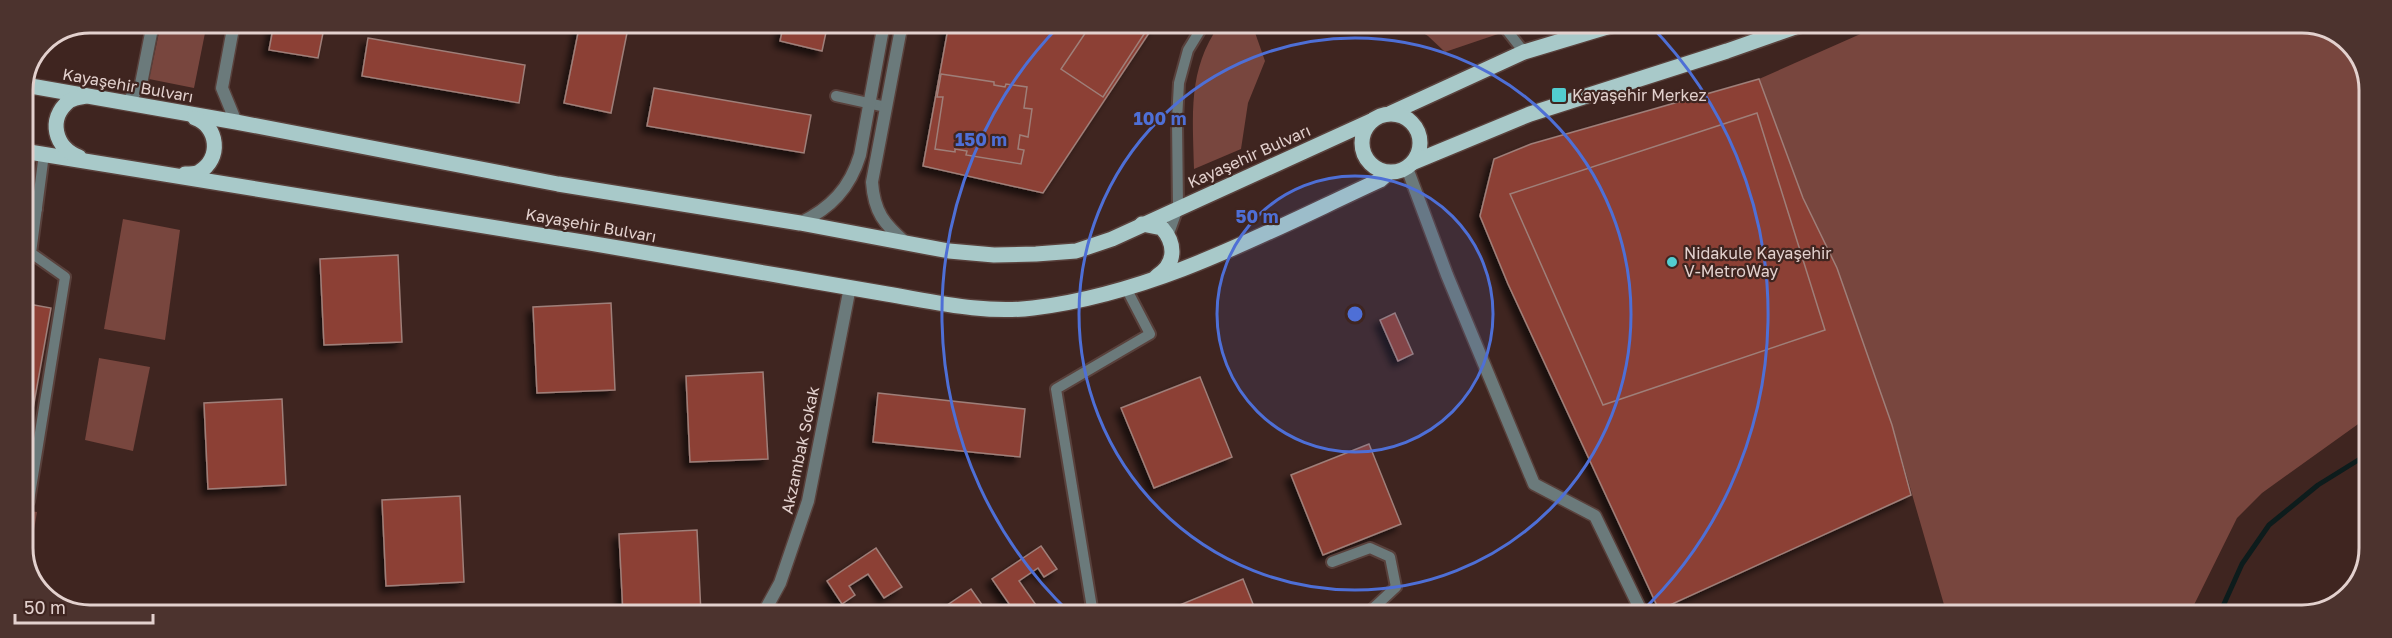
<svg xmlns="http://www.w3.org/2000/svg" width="2392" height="638" font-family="'Golos Text',sans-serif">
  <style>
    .green { fill: #78463e }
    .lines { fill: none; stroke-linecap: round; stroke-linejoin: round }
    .stream { stroke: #0d1c1c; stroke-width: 5 }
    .building { fill: #8c4035; stroke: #9f7f79; stroke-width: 1.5; filter: url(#shadow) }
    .service-casing { stroke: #59413c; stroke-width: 14 }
    .minor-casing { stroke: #59413c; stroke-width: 15 }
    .tertiary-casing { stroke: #59413c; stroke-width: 15 }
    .primary-casing { stroke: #59413c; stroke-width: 18 }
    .service { stroke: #6b7a7b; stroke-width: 10 }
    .minor { stroke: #6b7a7b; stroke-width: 12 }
    .tertiary { stroke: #6b7a7b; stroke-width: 12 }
    .primary { stroke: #a8c9c9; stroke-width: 15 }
    .ring { fill: none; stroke: #4e6fd6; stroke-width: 3 }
    .poi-dot { fill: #52cdd0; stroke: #3f2520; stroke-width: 2 }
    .labels { text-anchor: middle; stroke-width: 4.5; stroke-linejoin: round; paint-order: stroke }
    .street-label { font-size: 16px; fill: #e3d1ce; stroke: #3f2520 }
    .poi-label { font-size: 16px; fill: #e3d1ce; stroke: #3f2520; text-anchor: start }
    .rim { fill: none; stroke: #e3d1ce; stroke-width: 3 }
    .centre { fill: #4e6fd6; stroke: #3f2520; stroke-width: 3 }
    .ring-label { font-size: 18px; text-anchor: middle; font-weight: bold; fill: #4e6fd6; stroke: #3f2520; stroke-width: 4.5; stroke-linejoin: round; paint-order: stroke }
  </style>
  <defs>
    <filter id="shadow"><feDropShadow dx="-5.5" dy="5.5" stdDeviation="3" flood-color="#0009"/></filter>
  </defs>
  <rect width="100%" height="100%" fill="#3f2520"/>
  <g class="green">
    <polygon points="161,23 207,23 194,88 149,79"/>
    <path d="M1220 24H1252L1265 61 1248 103 1241 149 1194 169C1193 115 1187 70 1220 24Z"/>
    <polygon points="1408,24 1487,24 1498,34 1445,52 1428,36"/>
    <polygon points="1883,24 2319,25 2353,46 2369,85 2368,417 2262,493 2237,518 2189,615 1947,615 1892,425 1837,268 1803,198 1759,79"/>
    <polygon points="123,219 180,230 165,340 104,329"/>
    <polygon points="99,358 150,367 133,451 85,440"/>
    <polygon points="23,510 37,512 28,566 23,553"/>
  </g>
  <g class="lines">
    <polyline class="stream" points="2219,615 2242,564 2269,525 2318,485 2368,454"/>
  </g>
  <g class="building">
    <polygon points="274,23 325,23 318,58 269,50"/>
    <polygon points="580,23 629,23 611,113 564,103"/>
    <polygon points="784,23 828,23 822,51 780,41"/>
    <polygon points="949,23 1155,24 1043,193 923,166"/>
    <polygon points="1092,23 1150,25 1103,97 1061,69"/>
    <polygon points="368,38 525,65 519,103 362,76"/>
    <polygon points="941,74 994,82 994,85 1005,87 1006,84 1027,87 1024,108 1032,109 1028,137 1020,135 1018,149 1024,150 1021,164 966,155 967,151 955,149 955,152 935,149 943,97 937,97"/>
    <polygon points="1759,79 1803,198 1837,268 1892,425 1911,495 1659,610 1508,284 1480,216 1494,159 1531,144"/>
    <polygon points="654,88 811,115 804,153 647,126"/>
    <polygon points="1757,113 1825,330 1603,405 1510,194"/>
    <polygon points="398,255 402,342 324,345 320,259"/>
    <polygon points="23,303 51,308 23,465"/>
    <polygon points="611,303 615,390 537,393 533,307"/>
    <polygon points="1395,313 1413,354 1398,361 1380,320"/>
    <polygon points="763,372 768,459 690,462 686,376"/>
    <polygon points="1200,377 1232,457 1154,488 1121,408"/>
    <polygon points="878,393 1025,409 1020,457 873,442"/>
    <polygon points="282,399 286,485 208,489 204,403"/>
    <polygon points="1369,444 1401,524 1323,555 1291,475"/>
    <polygon points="460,496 464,582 386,586 382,500"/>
    <polygon points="697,530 701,614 623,614 619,534"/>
    <polygon points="1041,546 1057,569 1044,577 1038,568 1019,581 1036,605 1022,614 1016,614 992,579"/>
    <polygon points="876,548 902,587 884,598 868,574 849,586 855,595 842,604 827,581"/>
    <polygon points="1243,579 1257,614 1167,614 1165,611"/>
    <polygon points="971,589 987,612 983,614 969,614 967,612 964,614 934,614"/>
  </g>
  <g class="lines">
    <defs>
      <g id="service">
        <polyline points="1502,24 1524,52"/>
        <polyline points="836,96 886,107"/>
        <polyline points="23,206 37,209"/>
        <polyline points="1168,236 1178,208 1177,120 1179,83 1188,50 1204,24"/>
        <polyline points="23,500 29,501 65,277 31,253 44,154"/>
        <polyline points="1332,562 1370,548 1390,557 1396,587 1366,615"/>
        <polyline points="1093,614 1056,389 1150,334 1126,288"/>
      </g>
      <g id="minor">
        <polyline points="234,23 222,88 236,122"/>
        <polyline points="127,103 141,84 153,23"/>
        <polyline points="1407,168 1447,275 1534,484 1595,516 1643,615"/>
      </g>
      <g id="tertiary">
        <path d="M902 23 872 182C874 212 884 224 906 243"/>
        <path d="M800 223C831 208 850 188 860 155L884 23"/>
        <polyline points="763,614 780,583 808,501 850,287"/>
      </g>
      <g id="primary">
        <polyline points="25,85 236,122 558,184 800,223 949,251 994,255 1036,254 1076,251 1112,239 1371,121"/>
        <polyline points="1391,113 1524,52 1617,24"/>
        <circle cx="1391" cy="143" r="29"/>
        <path d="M23 151C248 188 475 223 701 262 763 273 825 283 887 294 935 302 985 314 1033 308 1157 293 1269 231 1380 180L1388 173"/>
        <path d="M79 157C55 148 47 119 69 101 73 98 81 97 86 96"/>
        <polyline points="1414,162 1530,114 1727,51 1804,24"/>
        <path d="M185 174C189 174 196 174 199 172 222 159 218 126 195 118"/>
        <path d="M1142 224 1162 228C1176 244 1176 264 1157 276"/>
      </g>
    </defs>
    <use href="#service" class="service-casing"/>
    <use href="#minor" class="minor-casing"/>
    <use href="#tertiary" class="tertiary-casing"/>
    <use href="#primary" class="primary-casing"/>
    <use href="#service" class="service"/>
    <use href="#minor" class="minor"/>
    <use href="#tertiary" class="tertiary"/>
    <use href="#primary" class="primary"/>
  </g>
  <circle cx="1355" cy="314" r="138" fill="#4e6fd6" fill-opacity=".12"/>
  <g class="ring">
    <circle cx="1355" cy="314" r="138"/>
    <circle cx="1355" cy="314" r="276"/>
    <path d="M1071 614A413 413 0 0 1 1060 25M1650 25A413 413 0 0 1 1639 614"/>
  </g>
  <g class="poi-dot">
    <rect x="1551" y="87" width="16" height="16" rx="3"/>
    <circle cx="1672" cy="262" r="6"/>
  </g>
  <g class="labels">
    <g class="street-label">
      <text transform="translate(128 85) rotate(10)" y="6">Kayaşehir Bulvarı</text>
      <text transform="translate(1249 156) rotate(-24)" y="6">Kayaşehir Bulvarı</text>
      <text transform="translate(591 225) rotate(10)" y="6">Kayaşehir Bulvarı</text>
      <text transform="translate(800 450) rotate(-78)" y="6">Akzambak Sokak</text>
    </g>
    <g class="poi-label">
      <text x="1572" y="101">Kayaşehir Merkez</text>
      <text x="1684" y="259">Nidakule Kayaşehir<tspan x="1684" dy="18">V-MetroWay</tspan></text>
    </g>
  </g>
  <path d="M0 0H2392V638H0ZM90 33H2302A57 57 0 0 1 2359 90V548A57 57 0 0 1 2302 605H90A57 57 0 0 1 33 548V90A57 57 0 0 1 90 33Z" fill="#4c332e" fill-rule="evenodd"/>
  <path class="rim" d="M90 33H2302A57 57 0 0 1 2359 90V548A57 57 0 0 1 2302 605H90A57 57 0 0 1 33 548V90A57 57 0 0 1 90 33Z"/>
  <circle cx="1355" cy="314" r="9" class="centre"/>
  <g class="ring-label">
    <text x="1160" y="125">100 m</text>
    <text x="981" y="146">150 m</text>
    <text x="1257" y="223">50 m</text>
  </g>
  <path d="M15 614v9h138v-9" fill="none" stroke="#e3d1ce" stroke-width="3"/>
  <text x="24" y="614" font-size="18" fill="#e3d1ce" stroke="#3f2520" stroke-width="4.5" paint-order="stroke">50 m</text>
</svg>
